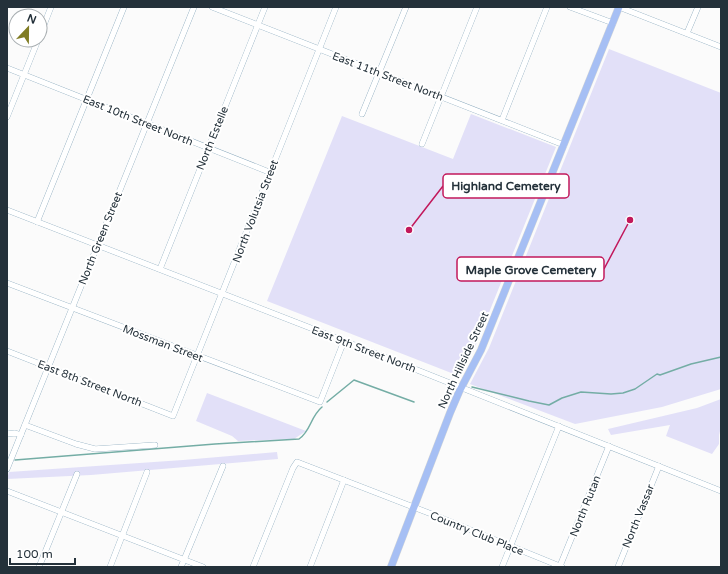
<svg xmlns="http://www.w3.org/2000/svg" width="728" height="574" font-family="'Varela Round',sans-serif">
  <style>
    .green { fill: #e2e0f8 }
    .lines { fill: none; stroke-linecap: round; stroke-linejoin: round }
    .stream { stroke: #74ada5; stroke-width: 1.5 }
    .minor-casing { stroke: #7ea0b6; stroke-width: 6 }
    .major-casing { stroke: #d3d6d8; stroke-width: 8 }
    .minor { stroke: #fff; stroke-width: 5.5 }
    .major { stroke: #a6bff4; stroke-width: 7 }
    .labels { text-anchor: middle; stroke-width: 4; stroke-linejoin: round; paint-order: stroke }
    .street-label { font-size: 11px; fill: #24313a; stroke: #fff }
    .leader { fill: none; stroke: #c2185b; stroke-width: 1.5 }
    .callout-dot { fill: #c2185b; stroke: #fff; stroke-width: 1.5 }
    .callout { fill: #fff; stroke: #c2185b; stroke-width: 1.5 }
    .callout-label { font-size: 12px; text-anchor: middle; font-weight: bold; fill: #24313a }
  </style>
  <rect width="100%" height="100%" fill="#fbfbfb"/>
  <g class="green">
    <polygon points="609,49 721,93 721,389 662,407 575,424 470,384 489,348"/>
    <polygon points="471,114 556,147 473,352 459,376 267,301 342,116 453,159"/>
    <polygon points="207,393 306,431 294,439 238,441 232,436 196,421"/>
    <polygon points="721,399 721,427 719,435 719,444 712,454 666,436 670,425 611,435 608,429 697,408"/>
    <polygon points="277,452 278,459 91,475 7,479 9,472 183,460"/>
  </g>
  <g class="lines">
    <g class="stream">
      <polyline points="472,387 529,401 549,405 562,398 581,392 611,394 623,393 635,389 657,374 660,375 691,364 721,357"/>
      <polyline points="327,402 354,380 414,402"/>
      <path d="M15 460 215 444 299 439C311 431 310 417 322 407"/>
    </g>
    <defs>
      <g id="minor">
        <polyline points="212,7 564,145"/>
        <polyline points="570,7 613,23"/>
        <polyline points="619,7 721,47"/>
        <polyline points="687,33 698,7"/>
        <polyline points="40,35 51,7"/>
        <polyline points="7,68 269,172"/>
        <polyline points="362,114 406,7"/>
        <polyline points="7,117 38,40"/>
        <polyline points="502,120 547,7"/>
        <polyline points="422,144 477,7"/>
        <polyline points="7,210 357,346 721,491"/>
        <polyline points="37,222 124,7"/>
        <polyline points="160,269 265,7"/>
        <polyline points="7,283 320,402 344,341"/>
        <polyline points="7,351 173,416 336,7"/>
        <polyline points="25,425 76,444 95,449 155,445"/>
        <polyline points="7,434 15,433 21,435"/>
        <polyline points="7,469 194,7"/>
        <polyline points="7,491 203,567"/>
        <polyline points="560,566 609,446"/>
        <polyline points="39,567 77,474"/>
        <polyline points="110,567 147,472"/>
        <polyline points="181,567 223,466"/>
        <polyline points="253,567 293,468 297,462 434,515 562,567"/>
        <polyline points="310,567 344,480"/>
        <polyline points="502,567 559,426"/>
        <polyline points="618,567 659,466"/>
      </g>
      <polyline id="major" points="391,567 450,413 459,392 481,350 619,7"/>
    </defs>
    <use href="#minor" class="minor-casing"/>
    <use href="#major" class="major-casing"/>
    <use href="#minor" class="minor"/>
    <use href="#major" class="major"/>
  </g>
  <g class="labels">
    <g class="street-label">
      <text transform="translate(388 76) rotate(21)" y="4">East 11th Street North</text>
      <text transform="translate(138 120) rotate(22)" y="4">East 10th Street North</text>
      <text transform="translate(212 138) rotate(-68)" y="4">North Estelle</text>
      <text transform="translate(255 211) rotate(-69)" y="4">North Volutsia Street</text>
      <text transform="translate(100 238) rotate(-68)" y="4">North Green Street</text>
      <text transform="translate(163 343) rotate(21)" y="4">Mossman Street</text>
      <text transform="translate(364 349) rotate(21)" y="4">East 9th Street North</text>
      <text transform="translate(463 360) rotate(-65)" y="4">North Hillside Street</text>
      <text transform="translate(90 383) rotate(21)" y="4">East 8th Street North</text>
      <text transform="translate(585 506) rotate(-68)" y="4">North Rutan</text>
      <text transform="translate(638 516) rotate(-68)" y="4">North Vassar</text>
      <text transform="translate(477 533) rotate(22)" y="4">Country Club Place</text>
    </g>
  </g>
  <path class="leader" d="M409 230L443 186M630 220L604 269"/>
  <g class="callout-dot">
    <circle cx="409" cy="230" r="4"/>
    <circle cx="630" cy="220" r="4"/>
  </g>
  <g class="callout">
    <rect x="443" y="174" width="126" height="24" rx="4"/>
    <rect x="457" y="257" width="147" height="24" rx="4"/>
  </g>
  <g class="callout-label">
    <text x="506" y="190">Highland Cemetery</text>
    <text x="531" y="274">Maple Grove Cemetery</text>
  </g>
  <rect width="728" height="574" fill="none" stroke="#24313a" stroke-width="16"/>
  <g transform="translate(28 28) rotate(22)"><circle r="19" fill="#ffffff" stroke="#a7adb0"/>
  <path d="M0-3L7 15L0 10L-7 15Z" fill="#807c23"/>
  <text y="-6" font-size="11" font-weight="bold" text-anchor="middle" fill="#24313a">N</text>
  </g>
  <path d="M10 558v6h65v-6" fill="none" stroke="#24313a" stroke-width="2"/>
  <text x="16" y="558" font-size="12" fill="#24313a" stroke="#ffffff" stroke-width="3" paint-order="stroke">100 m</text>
</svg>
